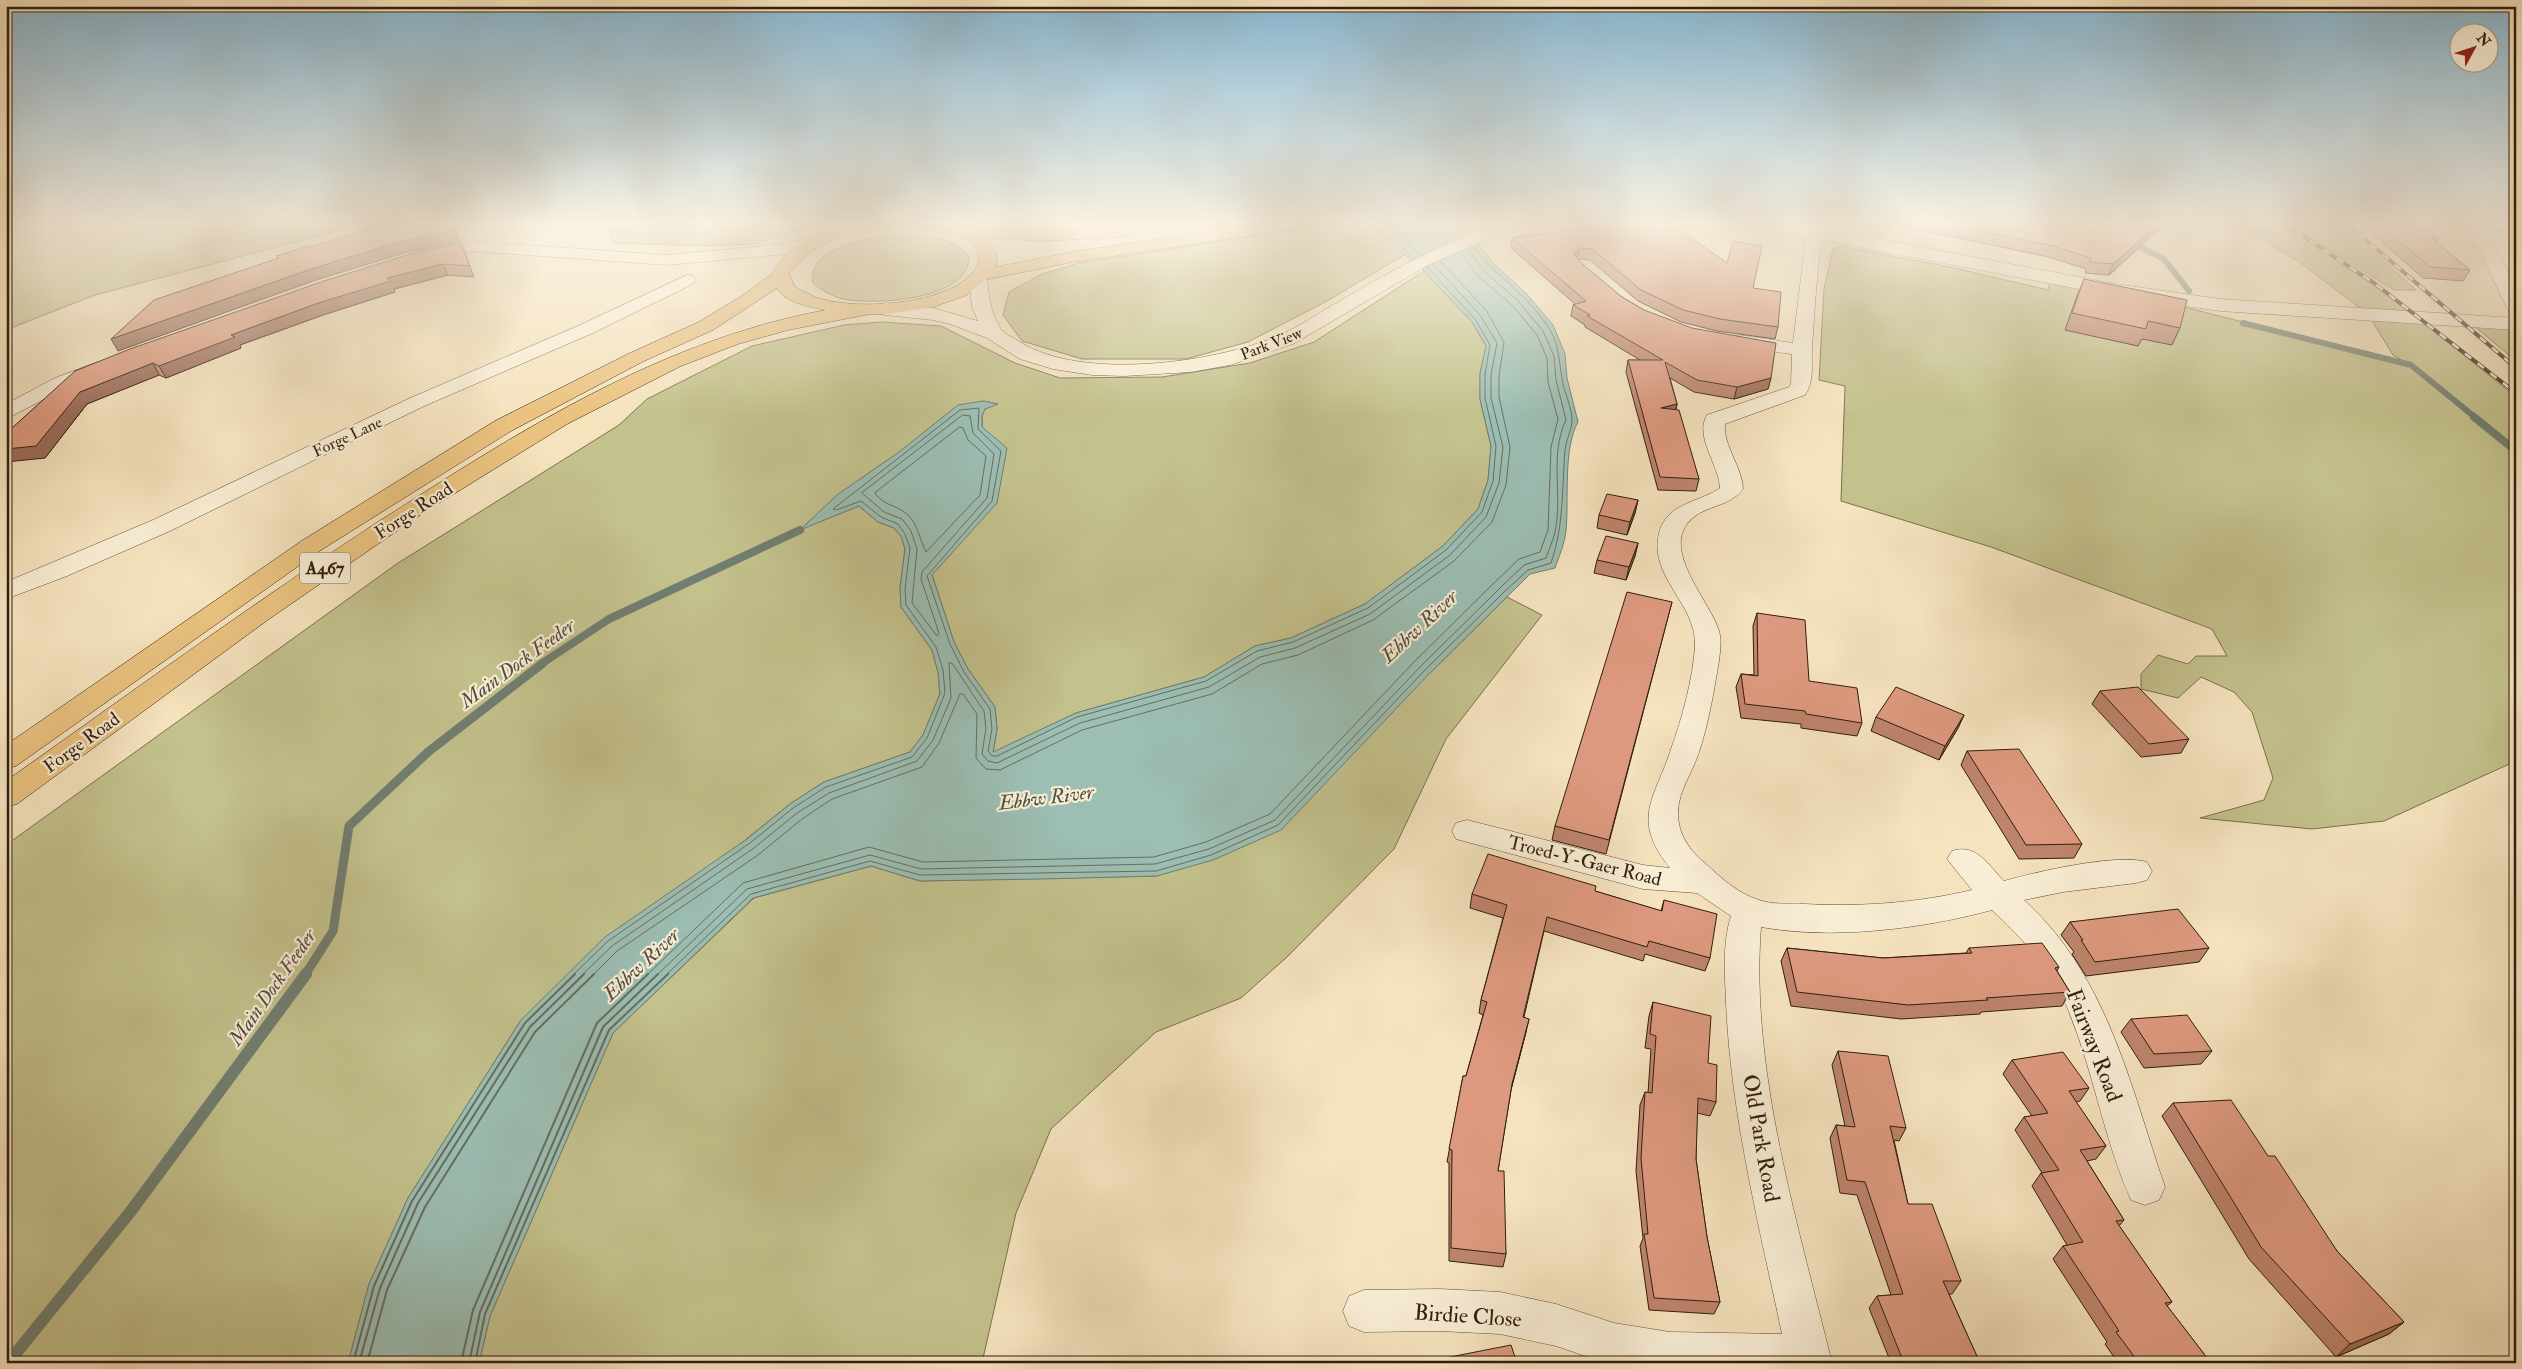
<svg xmlns="http://www.w3.org/2000/svg" width="2522" height="1369" font-family="'IM FELL Double Pica',serif">
  <style>
    .green { fill: #c3c18c; stroke: #7a704e }
    .water { fill: #9cbeb3; stroke: #717e71 }
    .lines { fill: none; stroke-linecap: round; stroke-linejoin: round }
    .shore-far1 { stroke: #666e61; stroke-width: 1 }
    .shore { stroke: #666e61; stroke-width: 2 }
    .stream-far3 { stroke: #717e71; stroke-width: 6 }
    .stream-far2 { stroke: #717e71; stroke-width: 8 }
    .stream-far1 { stroke: #717e71; stroke-width: 9 }
    .stream { stroke: #717e71; stroke-width: 12 }
    .minor-casing { stroke: #614f3b; stroke-width: 1 }
    .major-casing { stroke: #301e0f; stroke-width: 1 }
    .minor { fill: #f8edd5; fill-rule: evenodd }
    .major { fill: #eac27f; fill-rule: evenodd }
    .rail-casing { stroke: #301e0f; stroke-width: 4 }
    .rail { stroke: #f8edd5; stroke-width: 2.5; stroke-dasharray: 8; stroke-linecap: butt }
    .wall { fill: #be846d; stroke: #301e0f }
    .shaded-wall { fill: #9b6b59; stroke: #301e0f }
    .building { fill: #dd997f; stroke: #301e0f }
    .labels { text-anchor: middle; stroke-width: 4.5; stroke-linejoin: round; paint-order: stroke }
    .far-street-label { font-size: 16px; fill: #301e0f; stroke: #f8edd5 }
    .shield { fill: #f8edd5; stroke: #6c5c4a; stroke-width: 1 }
    .shield-label { font-size: 18px; font-weight: bold; fill: #301e0f }
    .street-label { font-size: 19px; fill: #301e0f; stroke: #f8edd5 }
    .water-label { font-size: 20px; font-style: italic; fill: #504e40; stroke: #f8edd5 }
    .near-street-label { font-size: 22px; fill: #301e0f; stroke: #f8edd5 }
  </style>
  <rect width="100%" height="100%" fill="#f5e3be"/>
  <filter id="stains"><feTurbulence type="fractalNoise" baseFrequency=".004" numOctaves="4"/><feColorMatrix values="0 0 0 0 .2 0 0 0 0 .09 0 0 0 0 .02 0 0 0 .5 -.17"/></filter>
  <radialGradient id="worn" r=".72"><stop offset=".6" stop-color="#630" stop-opacity="0"/><stop offset="1" stop-color="#630" stop-opacity=".3"/></radialGradient>
  <g class="green">
    <polygon points="6,223 368,223 95,295 6,330"/>
    <polygon points="584,223 819,223 754,244 710,246 613,243 609,228"/>
    <polygon points="1340,223 1365,223 1404,255 1327,301 1248,342 1186,359 1082,359 1022,341 1003,315 1009,292 1042,274 1079,263"/>
    <polygon points="2232,223 2280,223 2326,251 2394,299 2516,397 2516,761 2384,821 2312,829 2200,818 2264,800 2273,778 2252,712 2234,692 2201,677 2178,698 2141,689 2141,674 2158,655 2188,664 2196,656 2227,656 2212,629 1991,547 1841,501 1845,386 1819,380 1824,289 1833,249 1839,246 1950,267 2048,290 2050,281 2184,307 2408,364 2393,355 2368,314 2298,261"/>
    <polygon points="2287,223 2341,223 2416,290 2394,290"/>
    <path d="M900 235C925 236 951 236 969 256 970 301 875 305 843 299 831 296 822 290 813 283 807 245 873 238 900 235Z"/>
    <polygon points="1424,271 1472,322 1486,346 1480,374 1480,399 1491,446 1488,480 1478,509 1443,546 1365,604 1291,638 1255,646 1204,677 1076,713 993,753 997,729 995,707 968,669 954,642 932,575 982,427 982,416 985,409 997,404 983,401 879,466 837,496 801,529 859,506 878,522 894,528 901,536 905,549 900,588 901,607 932,650 938,672 940,694 923,735 910,752 824,782 790,804 521,1020 408,1198 369,1284 348,1363 6,1363 6,845 398,563 619,425 647,399 752,346 844,325 881,322 941,326 1015,363 1060,378 1162,377 1250,363 1314,342"/>
    <polygon points="2473,325 2507,328 2516,333 2516,361"/>
    <polygon points="1507,597 1542,615 1446,739 1394,849 1287,957 1241,998 1156,1032 1051,1129 1016,1213 982,1363 479,1363 490,1316 613,1033 754,898 871,866 920,881 1157,876 1428,675"/>
  </g>
  <path class="water" d="M1365 223H1461L1494 264 1526 293 1553 325 1565 354 1567 378 1578 422C1563 448 1569 499 1566 530 1565 543 1559 556 1555 568L1530 574 1428 675 1281 830 1213 860 1157 876 1043 879 920 881 871 866 753 898 613 1033 490 1316 479 1363H348L369 1284 408 1198 521 1020 605 937 747 839 790 804 824 782 910 752 923 735 940 694 938 672 932 650 901 607 900 588 905 549 901 536 894 528 878 522 859 506 800 530 837 495 899 452 958 405 983 401 998 404 985 409 982 416V427L1007 448 997 503 932 575 954 642 968 669 995 707 997 729 993 752 1076 713 1204 677 1255 646 1291 638 1365 604 1443 546 1478 509 1488 480 1491 446 1480 399V374L1486 346 1472 322 1424 271Z"/>
  <g class="lines">
    <g class="shore-far1">
      <polyline points="1372,223 1415,258"/>
      <polyline points="1381,223 1421,255"/>
      <polygon points="963,415 970,416 973,433 994,454 987,498 922,572 921,579 939,633 937,636 912,603 917,549 911,531 902,519 884,512 862,493"/>
      <path d="M960 427 963 428 968 440 986 456 980 495 926 552C920 540 918 525 908 515 898 505 883 506 875 493Z"/>
      <polyline points="573,975 608,941 750,843 793,808 826,787 912,757 927,738 945,693 943,670 936,647 906,605 905,589 910,548 905,534 898,524 881,517 861,501 836,510 833,509 960,410 979,408 978,429 1001,451 992,501 927,576 950,644 964,672 990,709 992,729 988,751 992,756 997,756 1077,717 1206,681 1257,651 1293,642 1368,608 1446,550 1482,512 1493,481 1496,446 1485,398 1485,374 1490,345 1475,319 1427,267"/>
      <polyline points="582,975 612,946 754,848 797,813 829,793 917,761 933,740 951,698 949,663 952,663 984,711 986,728 982,754 988,761 997,763 1080,723 1209,687 1260,657 1295,648 1370,614 1450,555 1486,517 1499,483 1503,447 1491,398 1491,375 1497,343 1480,315 1433,264"/>
      <polyline points="593,975 617,951 758,855 802,819 832,799 922,767 939,743 960,694 963,694 977,714 976,758 986,769 1000,770 1082,730 1212,694 1262,664 1298,655 1373,620 1454,561 1492,522 1506,485 1510,447 1499,397 1499,376 1504,342 1486,310 1440,261"/>
      <polyline points="647,975 743,883 869,847 923,862 1154,857 1206,842 1270,814 1414,662 1494,583 1519,559 1540,552 1548,530 1551,447 1558,419 1548,382 1547,358 1537,335 1513,306 1479,277 1460,252"/>
      <path d="M657 975 747 889 870 855 921 869 1155 864 1209 849 1275 820 1420 667 1499 589 1524 565 1546 558C1549 549 1553 541 1555 532 1563 496 1549 455 1566 420L1556 380 1554 356 1543 331 1518 301 1485 272 1468 249"/>
      <path d="M666 975 751 894 870 861 920 875 1156 871 1211 855 1278 825 1424 671 1503 593 1528 570 1551 563C1564 525 1562 489 1565 450 1566 440 1572 429 1572 420 1572 407 1564 392 1562 379 1559 361 1559 344 1549 328 1530 298 1496 275 1473 247"/>
    </g>
    <g class="shore">
      <polyline points="353,1363 374,1286 412,1201 525,1023 575,974"/>
      <polyline points="359,1363 380,1288 418,1203 530,1027 584,974"/>
      <polyline points="367,1363 387,1290 425,1207 535,1032 594,974"/>
      <polyline points="461,1363 473,1310 597,1023 648,974"/>
      <polyline points="469,1363 480,1312 603,1027 658,974"/>
      <polyline points="475,1363 485,1314 609,1030 668,974"/>
    </g>
    <g class="stream-far3">
      <polyline points="2131,242 2164,259 2189,291"/>
      <polyline points="2243,323 2411,365 2476,418"/>
    </g>
    <g class="stream-far2">
      <polyline points="2474,417 2516,451"/>
      <polyline points="541,664 609,619 800,530"/>
    </g>
    <polyline class="stream-far1" points="305,975 333,931 349,826 428,752 543,663"/>
    <polyline class="stream" points="8,1363 131,1211 306,974"/>
    <defs>
      <g id="minor">
        <path d="M1509 223H1538L1536 227 1488 239 1430 264 1293 344 1230 365 1191 372 1124 376 1092 375 1053 369 1020 359 987 338 950 324 933 320 885 315 878 313 876 309 878 305 885 303 933 308 978 321 972 307 969 279 972 275H984L987 279C989 297 991 314 1001 329 1005 335 1014 338 1020 342 1082 381 1213 363 1278 336 1299 327 1318 313 1338 302 1393 270 1446 239 1509 223Z"/>
        <path d="M1753 223H1789L1815 227 2116 284 2220 299 2516 318V330L2220 311 2116 296 1822 240C1816 275 1815 311 1812 347 1811 363 1815 381 1805 395L1725 424C1723 446 1742 466 1743 489 1730 508 1700 505 1687 524 1664 554 1711 603 1719 631 1722 641 1720 651 1719 661 1714 691 1709 721 1700 749 1694 771 1678 790 1678 813 1678 835 1690 851 1706 864 1721 878 1739 894 1759 900 1773 905 1789 903 1804 904 1860 907 1917 903 1972 890L1947 859 1952 851C1977 843 1988 865 2004 881 2036 872 2117 853 2147 862L2152 871 2147 880 2136 883 2063 892 2024 900C2107 975 2130 1085 2165 1187L2159 1200 2145 1205 2131 1200C2104 1140 2094 1073 2069 1012 2053 971 2023 939 1992 910 1922 929 1832 940 1761 927 1750 1070 1798 1224 1832 1363H1606L1556 1346 1500 1334 1440 1331 1364 1332 1349 1326 1343 1311 1349 1296 1364 1290 1440 1289 1500 1292 1556 1304 1614 1323 1670 1332 1782 1334C1759 1225 1731 1115 1726 1003 1725 975 1722 944 1731 916L1697 893 1643 889 1467 842 1456 839 1452 831 1456 823 1467 820 1643 865 1670 868C1630 818 1655 799 1671 749 1682 719 1693 678 1695 646 1697 604 1648 577 1659 533 1667 502 1699 503 1720 488 1719 465 1694 436 1707 415L1789 387 1791 384 1792 354 1739 347 1732 345 1729 341 1732 337 1739 335 1793 343 1806 237 1755 227Z"/>
        <polygon points="2459,223 2476,223 2498,252 2516,287 2516,314 2509,312 2507,308 2480,252"/>
        <polygon points="813,237 819,238 822,242 819,246 784,254 667,265 470,251 427,260 421,259 418,255 421,251 470,241 667,255 784,244"/>
        <polygon points="687,275 693,276 696,280 693,284 593,333 422,407 170,531 67,576 6,599 6,582 153,520 408,399 580,325"/>
        <polygon points="98,362 105,364 108,368 105,372 58,392 6,419 6,404 55,378"/>
      </g>
      <path id="major" d="M857 223H955L1040 231 1122 227 1128 228 1131 232 1128 236 1122 237 1040 241 985 237 997 254 996 267 1073 252 1266 223H1309L1301 228 1073 262 984 280 967 295 933 307 886 314H870L788 330 738 344 681 366 567 424 423 513 269 619 17 804 6 807V781C146 682 283 581 428 490 552 411 680 337 826 310 811 307 785 303 777 288L713 330 644 361 511 431 321 550 16 766 6 769V745L303 540 495 421 630 353 699 322 742 296 772 274 790 249 801 242 826 231ZM900 228C916 229 933 228 949 232 989 242 987 269 954 287 920 305 852 310 815 297 808 294 802 290 795 287L789 274C819 235 854 232 900 228Z"/>
    </defs>
    <use href="#minor" class="minor-casing"/>
    <use href="#major" class="major-casing"/>
    <use href="#minor" class="minor"/>
    <use href="#major" class="major"/>
    <defs>
      <g id="rail">
        <polyline points="2283,223 2374,283 2516,393"/>
        <polyline points="2346,223 2516,368"/>
      </g>
    </defs>
    <use href="#rail" class="rail-casing"/>
    <use href="#rail" class="rail"/>
  </g>
  <g class="wall">
    <polygon points="1622,223 1753,288 1778,327 1775,339 1717,331 1681,322 1638,301 1590,260 1578,259 1580,262 1600,279 1622,297 1644,310 1771,378 1768,389 1734,399 1694,392 1670,378 1677,404 1676,410 1699,479 1696,491 1658,490 1626,372 1628,360 1640,360 1585,327 1585,325 1571,316 1573,305 1575,304 1511,248 1512,238"/>
    <polygon points="1877,223 2166,223 2109,275 2085,273 2086,269 2049,257 1924,231"/>
    <polygon points="2356,223 2420,223 2439,239 2436,243 2470,270 2463,281 2423,278 2361,224"/>
    <polygon points="2485,223 2516,223 2516,242"/>
    <polygon points="461,243 474,277 448,275 394,289 395,292 323,315 240,345 241,348 166,378 159,375 87,404 45,458 75,371"/>
    <polygon points="2084,279 2180,328 2172,345 2142,339 2138,346 2065,330 2077,296"/>
    <polygon points="1638,500 1635,513 1627,535 1597,528 1599,515"/>
    <polygon points="1638,543 1635,556 1626,580 1594,573 1597,560"/>
    <polygon points="1672,602 1606,854 1552,840 1555,826"/>
    <polygon points="1757,613 1809,681 1862,723 1857,736 1801,728 1801,724 1741,718 1736,687 1741,674 1754,675 1753,626"/>
    <polygon points="2100,691 2189,739 2181,753 2141,757 2092,704"/>
    <polygon points="1964,715 1958,728 1939,760 1871,731 1876,717"/>
    <polygon points="1967,751 2082,844 2074,858 2019,859 1961,765"/>
    <polygon points="1595,891 1661,911 1664,900 1710,958 1705,971 1645,954 1643,961 1544,931 1524,1017 1526,1032 1511,1090 1498,1171 1506,1254 1503,1267 1449,1261 1449,1163 1447,1162 1463,1076 1466,1076 1483,1015 1479,1013 1481,1000 1503,918 1470,908 1472,894"/>
    <polygon points="2070,922 2209,948 2199,962 2086,976 2072,954 2074,952 2061,935"/>
    <polygon points="1787,948 1883,958 1966,953 1969,948 2059,967 2057,971 2070,992 2062,1006 1981,1012 1980,1014 1901,1019 1791,1006 1781,961"/>
    <polygon points="1653,1002 1708,1063 1716,1102 1710,1116 1697,1113 1696,1159 1707,1237 1720,1302 1714,1314 1649,1310 1640,1246 1643,1238 1636,1171 1640,1105 1645,1092 1648,1093 1651,1049 1645,1048 1649,1016"/>
    <polygon points="2131,1019 2212,1051 2201,1064 2144,1068 2121,1032"/>
    <polygon points="1838,1051 1906,1128 1899,1141 1894,1140 1908,1204 1961,1281 1952,1294 1949,1294 1980,1363 1891,1363 1869,1308 1877,1296 1891,1295 1857,1195 1840,1193 1830,1138 1836,1125 1845,1126 1832,1065"/>
    <polygon points="2012,1060 2089,1088 2080,1101 2076,1102 2106,1146 2096,1159 2087,1161 2124,1220 2119,1226 2172,1302 2167,1306 2211,1363 2118,1363 2105,1344 2107,1342 2053,1259 2063,1246 2067,1245 2032,1186 2041,1173 2042,1173 2015,1130 2024,1117 2032,1116 2003,1074"/>
    <polygon points="2173,1103 2268,1156 2337,1251 2404,1322 2389,1334 2336,1357 2249,1259 2162,1116"/>
  </g>
  <g class="shaded-wall">
    <polygon points="453,223 460,241 404,253 316,280 118,351 111,339 311,269"/>
    <polygon points="2159,223 2166,223 2109,275 2113,264"/>
    <polygon points="1579,248 1577,259 1574,253"/>
    <polygon points="443,264 448,275 394,289 395,292 323,315 240,345 241,348 166,378 159,366 231,335 387,278"/>
    <polygon points="153,363 159,375 87,404 45,458 6,462 6,449 80,392"/>
    <polygon points="1771,378 1768,389 1734,399 1737,387"/>
    <polygon points="1677,404 1674,416 1661,408"/>
    <polygon points="1638,500 1635,513 1627,535 1630,522"/>
    <polygon points="1638,543 1635,556 1626,580 1629,567"/>
    <polygon points="1964,715 1958,728 1939,760 1945,746"/>
    <polygon points="1529,1019 1526,1032 1509,1097 1512,1084"/>
    <polygon points="2404,1322 2389,1334 2336,1357 2350,1344"/>
  </g>
  <g class="building">
    <polygon points="394,223 453,223 456,230 399,242 311,269 111,339 154,300 279,258 276,256 309,246 311,247 364,231 363,230"/>
    <polygon points="1622,223 1670,223 1727,263 1733,241 1762,246 1753,288 1781,292 1778,327 1720,319 1683,310 1641,290 1592,249 1579,248 1574,253 1580,262 1600,279 1622,297 1644,310 1692,328 1776,343 1771,378 1737,387 1697,380 1665,362 1677,404 1661,408 1679,410 1699,479 1660,477 1628,360 1663,360 1587,316 1590,315 1573,305 1586,301 1512,238"/>
    <polygon points="1939,223 2159,223 2113,264 2089,262 2091,258 2053,246"/>
    <polygon points="2378,223 2420,223 2439,239 2431,238 2470,270 2430,267"/>
    <polygon points="2508,223 2516,223 2516,228"/>
    <polygon points="461,243 470,266 443,264 387,278 391,281 318,303 231,335 235,337 159,366 153,363 80,392 36,446 6,449 6,435 12,428 75,371 130,349 324,281 410,254"/>
    <polygon points="2084,279 2187,300 2180,328 2148,321 2146,329 2072,313"/>
    <polygon points="1607,494 1638,500 1630,522 1599,515"/>
    <polygon points="1606,536 1638,543 1629,567 1597,560"/>
    <polygon points="1627,592 1672,602 1609,840 1555,826"/>
    <polygon points="1757,613 1805,620 1809,681 1857,688 1862,723 1806,714 1805,711 1745,704 1741,674 1758,676"/>
    <polygon points="1896,687 1964,715 1945,746 1876,717"/>
    <polygon points="2138,687 2189,739 2149,744 2100,691"/>
    <polygon points="2019,749 2082,844 2026,845 1967,751"/>
    <polygon points="1488,854 1596,886 1595,891 1662,911 1664,900 1717,914 1710,958 1649,941 1647,947 1547,917 1523,1017 1529,1019 1512,1084 1498,1171 1504,1171 1506,1254 1451,1248 1452,1150 1449,1149 1463,1076 1466,1076 1487,1002 1481,1000 1507,905 1472,894"/>
    <polygon points="2178,909 2209,948 2095,962 2081,940 2083,940 2070,922"/>
    <polygon points="2042,943 2059,967 2055,968 2070,992 1986,998 1988,1000 1908,1005 1797,992 1787,948 1883,958 1972,953 1969,948"/>
    <polygon points="1653,1002 1711,1016 1708,1063 1717,1065 1716,1102 1698,1098 1696,1159 1707,1237 1720,1302 1654,1298 1644,1234 1648,1234 1641,1158 1645,1092 1652,1093 1656,1036 1650,1034"/>
    <polygon points="2187,1015 2212,1051 2154,1054 2131,1019"/>
    <polygon points="1838,1051 1888,1056 1906,1128 1890,1126 1908,1204 1932,1204 1961,1281 1943,1281 1980,1363 1904,1363 1877,1296 1903,1294 1865,1182 1847,1180 1836,1125 1855,1127"/>
    <polygon points="2063,1052 2089,1088 2069,1091 2106,1146 2080,1150 2124,1220 2116,1221 2172,1302 2165,1303 2211,1363 2139,1363 2116,1332 2119,1331 2063,1246 2083,1242 2041,1173 2059,1170 2024,1117 2048,1113 2012,1060"/>
    <polygon points="2231,1100 2268,1156 2275,1156 2337,1251 2404,1322 2350,1344 2261,1247 2173,1103"/>
    <polygon points="1511,1345 1517,1363 1447,1363 1445,1358"/>
  </g>
  <linearGradient id="sky" x2="0" y2="1"><stop stop-color="#89b8d3"/><stop offset="0.54" stop-color="#faf2e2"/><stop offset="1" stop-color="#faf2e2" stop-opacity="0"/></linearGradient>
  <rect width="2522" height="415" fill="url(#sky)"/>
  <g class="labels">
    <g class="far-street-label">
      <text transform="translate(1271 343) rotate(-21)" y="6">Park View</text>
      <text transform="translate(347 436) rotate(-25)" y="6">Forge Lane</text>
    </g>
    <rect class="shield" x="300" y="552.5" width="50" height="31" rx="4"/>
    <g class="shield-label">
      <text x="325" y="574">A467</text>
    </g>
    <g class="street-label">
      <text transform="translate(413 510) rotate(-33)" y="7">Forge Road</text>
      <text transform="translate(81 742) rotate(-36)" y="7">Forge Road</text>
      <text transform="translate(1585 860) rotate(14)" y="7">Troed-Y-Gaer Road</text>
    </g>
    <g class="water-label">
      <text transform="translate(1419 626) rotate(-43)" y="7">Ebbw River</text>
      <text transform="translate(517 663) rotate(-36)" y="7">Main Dock Feeder</text>
      <text transform="translate(1046 797) rotate(-7)" y="7">Ebbw River</text>
      <text transform="translate(641 964) rotate(-43)" y="7">Ebbw River</text>
      <text transform="translate(272 987) rotate(-55)" y="7">Main Dock Feeder</text>
    </g>
    <g class="near-street-label">
      <text transform="translate(2095 1045) rotate(69)" y="8">Fairway Road</text>
      <text transform="translate(1762 1138) rotate(80)" y="8">Old Park Road</text>
      <text transform="translate(1468 1315) rotate(4)" y="8">Birdie Close</text>
    </g>
  </g>
  <rect width="2522" height="1369" fill="none" stroke="#f5e3be" stroke-width="25"/>
  <rect x="8" y="8" width="2507" height="1354" fill="none" stroke="#301e0f" stroke-width="2.5"/>
  <rect x="12" y="12" width="2497" height="1344" fill="none" stroke="#301e0f"/>
  <g transform="translate(2474 48) rotate(50)"><circle r="24" fill="#f8edd5" stroke="#a89a86"/>
  <path d="M0-4L9 19L0 12L-9 19Z" fill="#8f2418"/>
  <text y="-8" font-size="14" font-weight="bold" text-anchor="middle" fill="#301e0f">N</text>
  </g>
  <rect width="100%" height="100%" filter="url(#stains)"/>
  <rect width="100%" height="100%" fill="url(#worn)"/>
</svg>
